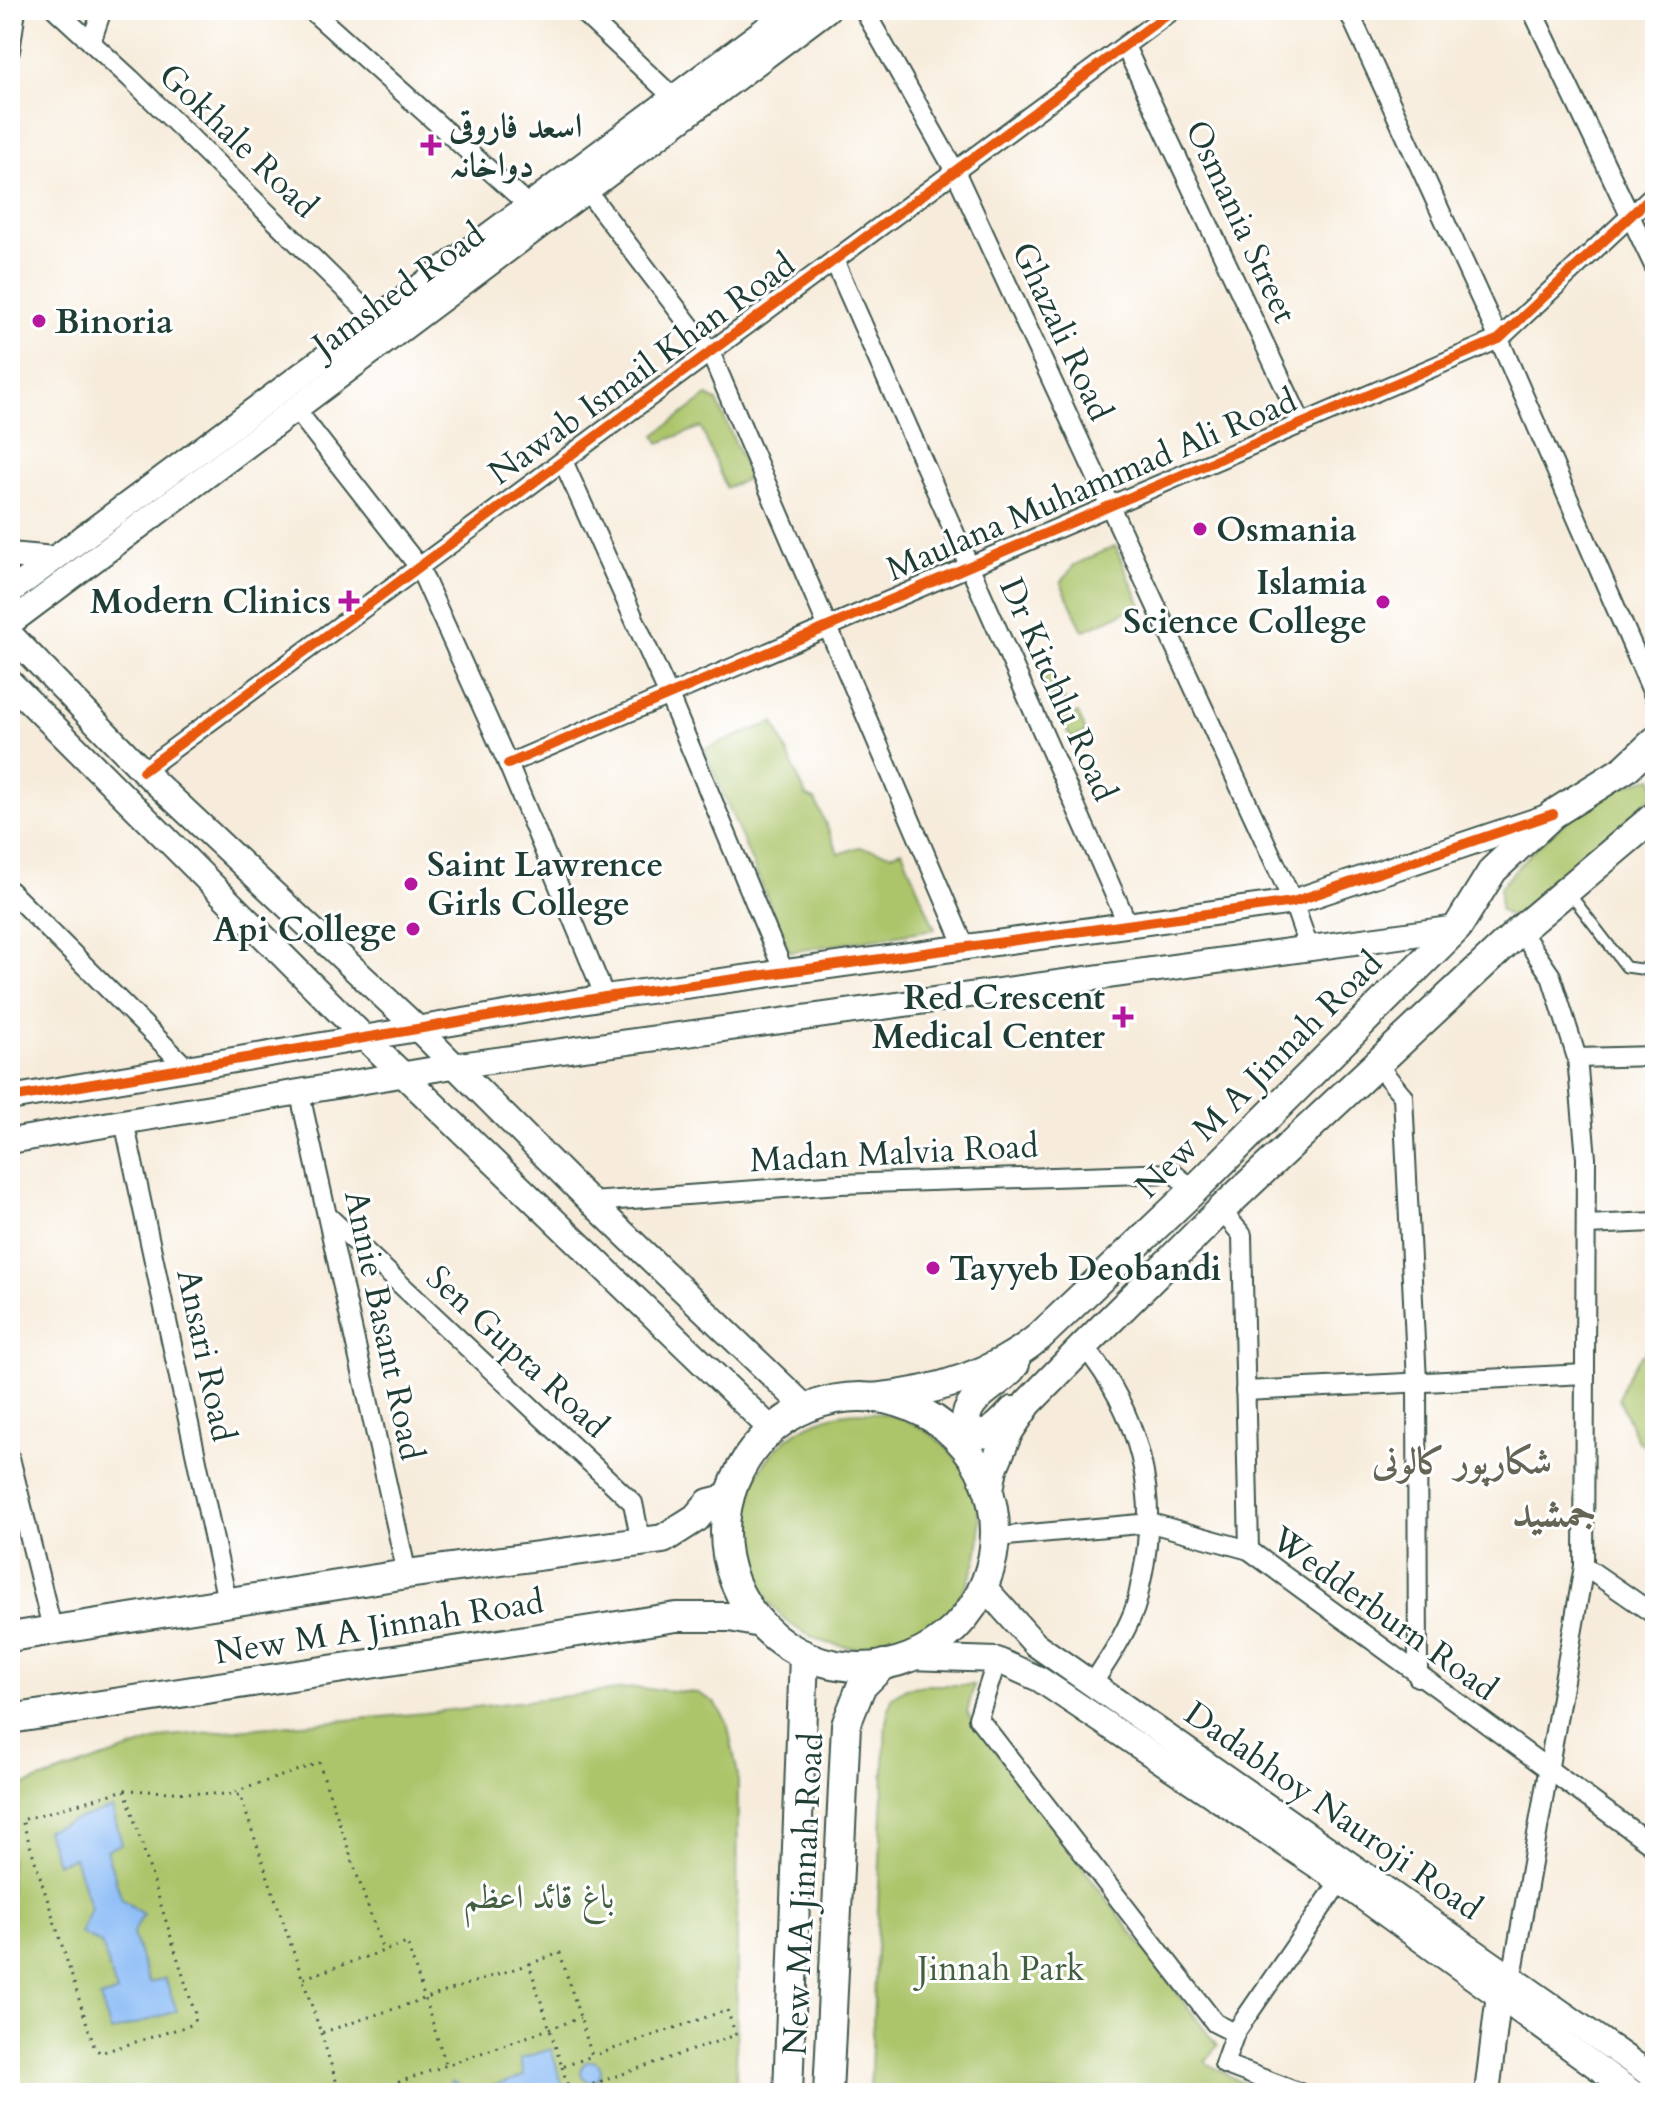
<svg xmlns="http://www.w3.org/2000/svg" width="1665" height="2103" font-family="Cardo,Amiri,serif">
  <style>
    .green { fill: #acc56b; stroke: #668150; stroke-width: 2 }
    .water { fill: #8abbf6; stroke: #547c95; stroke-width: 2 }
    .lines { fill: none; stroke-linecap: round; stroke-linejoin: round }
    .lane-casing { stroke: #3f574d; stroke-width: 13 }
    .street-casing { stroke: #3f574d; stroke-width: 22 }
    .secondary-casing { stroke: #3f574d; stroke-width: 28 }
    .primary-casing { stroke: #3f574d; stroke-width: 32 }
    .path { stroke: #3f574d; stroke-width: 3; stroke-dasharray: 2 6; stroke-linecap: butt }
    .lane { stroke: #fff; stroke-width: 9 }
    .street { stroke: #fff; stroke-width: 18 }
    .secondary { stroke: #fff; stroke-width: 24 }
    .primary { stroke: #fff; stroke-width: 28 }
    .cycleway-casing { stroke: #fff; stroke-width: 15 }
    .cycleway { stroke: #e8590c; stroke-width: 10 }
    .poi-dot { fill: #b5179e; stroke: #fff; stroke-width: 3 }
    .labels { text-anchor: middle; stroke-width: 6; stroke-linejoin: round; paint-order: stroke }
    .poi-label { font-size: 34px; font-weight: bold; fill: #1f3d34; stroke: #fff; text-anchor: start }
    .street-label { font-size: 34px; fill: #1f3d34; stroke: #fff }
    .park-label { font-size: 34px; fill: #425f42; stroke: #fff }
    .neighbourhood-label { font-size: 36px; font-weight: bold; fill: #656455; stroke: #fff }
    .district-label { font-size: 42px; font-weight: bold; fill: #656455; stroke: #fff }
  </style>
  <rect width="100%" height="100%" fill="#fff"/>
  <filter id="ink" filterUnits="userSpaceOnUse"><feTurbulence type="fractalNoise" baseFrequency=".0125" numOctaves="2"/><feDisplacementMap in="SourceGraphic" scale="16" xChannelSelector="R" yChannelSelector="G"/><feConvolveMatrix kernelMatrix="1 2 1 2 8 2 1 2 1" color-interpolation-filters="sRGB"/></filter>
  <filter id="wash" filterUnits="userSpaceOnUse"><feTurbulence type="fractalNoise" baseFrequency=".006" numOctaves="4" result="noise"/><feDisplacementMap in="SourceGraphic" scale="32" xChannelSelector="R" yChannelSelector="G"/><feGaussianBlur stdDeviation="1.8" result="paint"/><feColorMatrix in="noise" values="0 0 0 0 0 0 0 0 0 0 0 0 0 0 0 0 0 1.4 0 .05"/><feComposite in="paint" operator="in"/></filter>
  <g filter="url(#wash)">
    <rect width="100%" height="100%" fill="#f7ecdb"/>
    <g class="green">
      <polygon points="707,396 717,401 750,478 726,488 701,427 659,443 655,435"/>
      <polygon points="1115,546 1141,605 1083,631 1061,583 1074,565"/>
      <polygon points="1051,671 1071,716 1078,713 1086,732 1071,739 1042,676"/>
      <polygon points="774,722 806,796 815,800 839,854 859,847 892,854 902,850 935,929 790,952 704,749"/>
      <path d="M1653 778 1655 793 1526 914 1508 916 1500 909V888C1536 843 1594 788 1653 778Z"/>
      <path d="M1655 1344V1456L1637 1440 1619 1399C1625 1376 1636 1358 1655 1344Z"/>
      <circle cx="862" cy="1530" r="118"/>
      <polygon points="925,1685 974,1685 967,1713 1217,2046 1205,2062 1261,2093 870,2093 886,1722 892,1697 906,1688"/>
      <polygon points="633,1688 698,1693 714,1702 727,1722 738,1775 736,2093 10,2093 10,1790 169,1736 425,1713"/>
    </g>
    <g class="water">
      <polygon points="112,1808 122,1844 106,1850 122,1899 143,1914 133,1934 149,1983 165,1978 177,2011 111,2032 100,1998 117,1993 101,1944 80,1933 91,1909 74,1858 57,1863 46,1830"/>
      <polygon points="551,2049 565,2093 445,2093 451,2081 474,2092 524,2076 520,2059"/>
      <circle cx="591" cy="2071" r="10"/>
    </g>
  </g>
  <g filter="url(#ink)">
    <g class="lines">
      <defs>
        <polyline id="lane" points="1570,894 1626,967 1655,971"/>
        <g id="street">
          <polyline points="56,10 131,79 384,328"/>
          <polyline points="311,10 527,204"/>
          <polyline points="580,10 673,97"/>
          <polyline points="864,10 955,171 1293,902 1309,948"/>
          <polyline points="1348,10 1499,339 1655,698"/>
          <polyline points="1532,10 1655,268"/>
          <polyline points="91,42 102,10"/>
          <polyline points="1125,46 1302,424"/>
          <polyline points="10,51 16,10"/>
          <polyline points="587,191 710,352 965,947"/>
          <polyline points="834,260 1128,925"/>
          <polyline points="294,407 419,567 508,764 605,997"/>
          <polyline points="563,461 669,696 784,972"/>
          <polyline points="508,764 1499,339 1655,193"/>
          <polyline points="143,771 1173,10"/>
          <polyline points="10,891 186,1067"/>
          <polyline points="1577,1058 1655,1056"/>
          <polyline points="1378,1066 1403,1096 1417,1382 1418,1677"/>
          <polyline points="299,1090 407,1574"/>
          <polyline points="124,1121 227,1601"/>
          <polyline points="591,1202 840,1184 1173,1173 1194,1190"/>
          <polyline points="1221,1210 1242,1235 1249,1550"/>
          <polyline points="330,1218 633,1503 641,1542"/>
          <polyline points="1586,1225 1655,1222"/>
          <path d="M1084 1346C1138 1412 1160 1493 1142 1577 1139 1589 1138 1602 1133 1613 1123 1638 1108 1660 1093 1683"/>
          <polyline points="1245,1391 1585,1374"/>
          <polyline points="10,1458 52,1628"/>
          <polyline points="996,1537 1151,1523 1249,1550 1655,1847"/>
          <polyline points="1584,1566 1655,1615"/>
          <polyline points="997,1660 978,1718 1215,2023 1235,2033"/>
          <polyline points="1506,1985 1512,1977 1584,1566 1586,1158 1577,1058 1551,976 1520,930"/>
          <polyline points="1300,2093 1224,2064 1235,2033 1340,1881"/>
        </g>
        <g id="secondary">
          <polyline points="10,555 54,559"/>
          <polyline points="10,592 791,10"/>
          <polyline points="10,623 827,10"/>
          <polyline points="10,634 143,771 416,1027 591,1202 806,1408"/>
          <polyline points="10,682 365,1038 772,1430"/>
          <polyline points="10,1098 605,997 1293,902 1550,816"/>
          <polyline points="10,1141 453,1066 1457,928"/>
          <polyline points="984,1587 1035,1644 1655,2078"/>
          <polyline points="909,1657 997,1660 1039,1679 1340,1881 1633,2093"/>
          <polyline points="1487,2093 1499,1994"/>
        </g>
        <g id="primary">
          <circle cx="860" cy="1532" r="135"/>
          <path d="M873 1398C932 1392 993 1375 1039 1337L1194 1190 1457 928 1493 870 1553 814 1625 769 1655 741"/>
          <path d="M1013 1411C1000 1425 982 1447 966 1424 964 1395 1001 1386 1015 1364"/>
          <polyline points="989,1490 993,1468 1009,1431 1028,1403 1084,1346 1221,1210 1520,930 1655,816"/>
          <polyline points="10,1637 407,1574 663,1539 696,1518 709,1503 729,1498"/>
          <polyline points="10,1719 676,1617 731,1617 760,1623"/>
          <polyline points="788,2093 804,1655"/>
          <polyline points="828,2093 846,1725 861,1687 884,1664"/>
        </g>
      </defs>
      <use href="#lane" class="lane-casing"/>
      <use href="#street" class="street-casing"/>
      <use href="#secondary" class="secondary-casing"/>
      <use href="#primary" class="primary-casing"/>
      <g class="path">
        <polyline points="125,1790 240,1795 321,2033 529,1964 562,2067 592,2056 560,1953 529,1964"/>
        <polygon points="125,1790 196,2017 191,2025 100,2053 94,2046 22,1820"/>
        <polyline points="235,1792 319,1763 383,1951"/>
        <polyline points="304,1978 407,1943 446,2065"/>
        <polyline points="321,2033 340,2093"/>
        <polyline points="10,2037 17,2060 10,2062"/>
        <polyline points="562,2067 570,2093"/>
        <polyline points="601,2080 605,2093"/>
        <polyline points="570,2092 736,2035 727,2010 593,2056"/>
        <polyline points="368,2093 580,2018"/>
      </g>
      <use href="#lane" class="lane"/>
      <use href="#street" class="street"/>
      <use href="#secondary" class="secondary"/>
      <use href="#primary" class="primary"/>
      <defs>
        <g id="cycleway">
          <polyline points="508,764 1499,339 1655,193"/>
          <polyline points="143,771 1173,10"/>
          <polyline points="10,1098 605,997 1293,902 1553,814"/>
        </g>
      </defs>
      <use href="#cycleway" class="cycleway-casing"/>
      <use href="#cycleway" class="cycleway"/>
    </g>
  </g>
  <g class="poi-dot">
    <path d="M427 133h8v8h8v8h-8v8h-8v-8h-8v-8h8z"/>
    <circle cx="39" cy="321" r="8"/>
    <circle cx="1200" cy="529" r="8"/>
    <path d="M345 589h8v8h8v8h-8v8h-8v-8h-8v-8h8z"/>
    <circle cx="1383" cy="602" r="8"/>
    <circle cx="411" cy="884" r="8"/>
    <circle cx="413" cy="929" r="8"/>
    <path d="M1119 1005h8v8h8v8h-8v8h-8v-8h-8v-8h8z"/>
    <circle cx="933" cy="1268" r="8"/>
  </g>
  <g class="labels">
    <g class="poi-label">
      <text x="449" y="137">اسعد فاروقی<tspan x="449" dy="39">دواخانہ</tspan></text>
      <text x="55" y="333">Binoria</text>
      <text x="1216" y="541">Osmania</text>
      <text x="1367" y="594" text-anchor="end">Islamia<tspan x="1367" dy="39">Science College</tspan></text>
      <text x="331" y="613" text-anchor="end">Modern Clinics</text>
      <text x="427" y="876">Saint Lawrence<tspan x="427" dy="39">Girls College</tspan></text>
      <text x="397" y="941" text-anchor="end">Api College</text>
      <text x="1105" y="1009" text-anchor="end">Red Crescent<tspan x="1105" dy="39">Medical Center</tspan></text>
      <text x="949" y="1280">Tayyeb Deobandi</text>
    </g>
    <g class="street-label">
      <text transform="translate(239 140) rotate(44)" y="12">Gokhale Road</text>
      <text transform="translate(1242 221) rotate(65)" y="12">Osmania Street</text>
      <text transform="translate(398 289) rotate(-36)" y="12">Jamshed Road</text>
      <text transform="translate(1063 331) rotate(65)" y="12">Ghazali Road</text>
      <text transform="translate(641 368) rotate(-36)" y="12">Nawab Ismail Khan Road</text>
      <text transform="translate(1091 484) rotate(-23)" y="12">Maulana Muhammad Ali Road</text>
      <text transform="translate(1059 689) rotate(66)" y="12">Dr Kitchlu Road</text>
      <text transform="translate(1258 1074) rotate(-45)" y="12">New M A Jinnah Road</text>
      <text transform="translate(894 1152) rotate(-3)" y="12">Madan Malvia Road</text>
      <text transform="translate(385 1325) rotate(78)" y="12">Annie Basant Road</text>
      <text transform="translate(518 1351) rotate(43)" y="12">Sen Gupta Road</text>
      <text transform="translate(207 1355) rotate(78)" y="12">Ansari Road</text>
      <text transform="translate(1385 1613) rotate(36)" y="12">Wedderburn Road</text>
      <text transform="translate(379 1626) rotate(-9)" y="12">New M A Jinnah Road</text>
      <text transform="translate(1334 1810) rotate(35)" y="12">Dadabhoy Nauroji Road</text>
      <text transform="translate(802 1894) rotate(-87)" y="12">New MA Jinnah Road</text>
    </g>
    <g class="park-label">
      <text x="539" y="1908">باغ قائد اعظم</text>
      <text x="1001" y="1980">Jinnah Park</text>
    </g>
    <g class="neighbourhood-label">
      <text x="1462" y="1473">شکارپور کالونی</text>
    </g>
    <g class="district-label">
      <text x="1554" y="1526">جمشید</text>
    </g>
  </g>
  <rect width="1665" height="2103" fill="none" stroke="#fff" stroke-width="40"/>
</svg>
